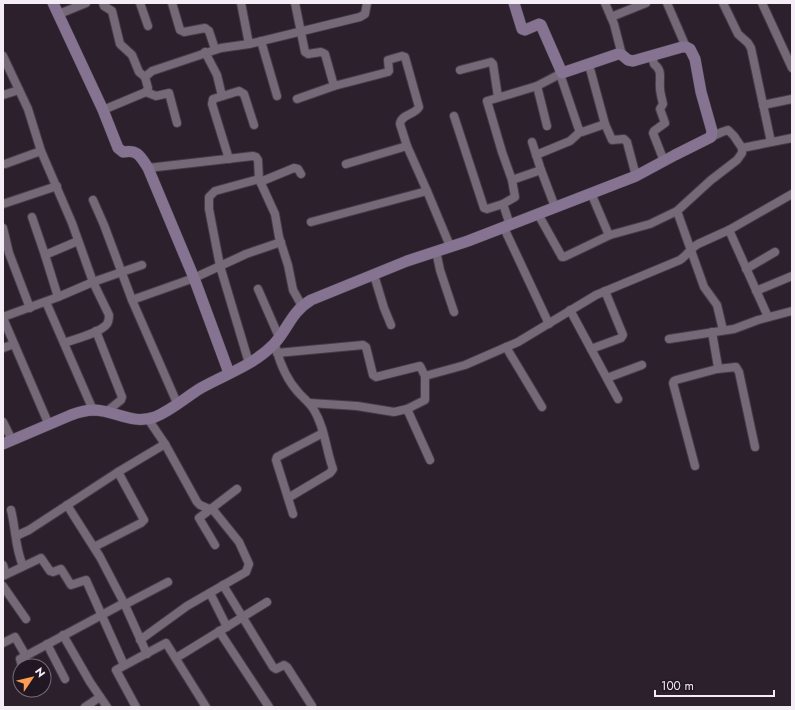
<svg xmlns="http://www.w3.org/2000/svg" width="795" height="710" font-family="Jost,sans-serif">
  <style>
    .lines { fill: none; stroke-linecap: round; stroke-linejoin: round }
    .street-casing { stroke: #443c46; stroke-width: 10 }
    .secondary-casing { stroke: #443c46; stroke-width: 12 }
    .street { stroke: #766977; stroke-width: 8 }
    .secondary { stroke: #867392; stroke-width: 11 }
  </style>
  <rect width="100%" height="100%" fill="#2b202c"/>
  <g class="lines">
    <defs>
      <g id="street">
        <polyline points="103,3 104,6 112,11 120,44 132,55 139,72 145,77"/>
        <polyline points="140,3 148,26"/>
        <polyline points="172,3 180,30 184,32 205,28 209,31 215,49"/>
        <polyline points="241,3 249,44"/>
        <path d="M295 3 305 52 308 54 321 52 325 54 334 86 388 72 389 71 388 60 402 56 405 57 419 107C415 115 401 114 400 124L407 146 427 191 311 222"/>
        <polyline points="605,3 614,24 622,55"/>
        <polyline points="667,3 686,47"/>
        <polyline points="723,3 738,34 748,43 751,48 771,142"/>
        <polyline points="762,3 792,68"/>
        <polyline points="59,14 86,3"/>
        <polyline points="611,17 646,3"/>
        <polyline points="261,41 277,96"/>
        <polyline points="205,52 217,75 222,96"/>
        <polyline points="3,56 28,109 41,151 72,223 93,282 58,297 3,317"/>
        <path d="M652 56 654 64C663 71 659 77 660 88 660 93 662 99 663 104L660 109 665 123 654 131 653 133 664 161"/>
        <polyline points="460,70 491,62 493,64 498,97"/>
        <polyline points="560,74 579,130 582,132 605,124 589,65"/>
        <polyline points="537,86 547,126"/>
        <polyline points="146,92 156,96 169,93 177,123"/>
        <polyline points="3,95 19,90"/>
        <polyline points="297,99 334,86"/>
        <polyline points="763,105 792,99"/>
        <polyline points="103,110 146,92 148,88 145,77 152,71 221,48 249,44 360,17 365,14 367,3"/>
        <polyline points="454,116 484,208 487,209 503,204"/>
        <polyline points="605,124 612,140 624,139 627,142 636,176"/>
        <polyline points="532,142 541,170"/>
        <polyline points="742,148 792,138"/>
        <polyline points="536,155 570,141 581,131"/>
        <polyline points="229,159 212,104 213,99 239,91 244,94 254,125"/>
        <polyline points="5,164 41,151"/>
        <polyline points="346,164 407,146"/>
        <polyline points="148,168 253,156 256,157 258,160 259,179 275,214 279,237 288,265 293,290 302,306"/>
        <polyline points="260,182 294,168 298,169 301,174"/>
        <polyline points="427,191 450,246"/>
        <polyline points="591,193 608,233 610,235 650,224 677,211 711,180 737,160 742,153 742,148 734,136 728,130 722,132 711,137"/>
        <polyline points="93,200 104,225 132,300 177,403"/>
        <polyline points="3,204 57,186"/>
        <polyline points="555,207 541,170 512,180 502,152 487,101 537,86 562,73"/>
        <polyline points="677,211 704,287 717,305 723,330"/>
        <polyline points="538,214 562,257 564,257 610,235"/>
        <polyline points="32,217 45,255 58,297"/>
        <polyline points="510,225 503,204 515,197 512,180"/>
        <polyline points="3,228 9,253 30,308"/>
        <polyline points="504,228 549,324"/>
        <polyline points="729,230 768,317"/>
        <polyline points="436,251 440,270 454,312"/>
        <polyline points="45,255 78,241"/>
        <polyline points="746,269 775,252"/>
        <polyline points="374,275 384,308 391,325"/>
        <polyline points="258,289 279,337"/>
        <polyline points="756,291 792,276"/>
        <polyline points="132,300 194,278 246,254 281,242"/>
        <polyline points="46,302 93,410"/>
        <polyline points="570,310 618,399"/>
        <polyline points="3,318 49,425"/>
        <polyline points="96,331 122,397 121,400 106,412"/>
        <polyline points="669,339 734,329 758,320 792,311"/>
        <path d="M64 343C75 339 100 333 107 324 109 321 109 319 109 315L93 282 142 265"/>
        <polyline points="506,347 542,407"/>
        <polyline points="3,348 14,344"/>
        <path d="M276 348C280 363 287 380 298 392 303 398 310 403 314 410 325 428 326 450 333 469L330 473 288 498"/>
        <polyline points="591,349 621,338 623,335 605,291"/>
        <path d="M277 353 363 345 366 347 373 375 376 377 420 366 425 376 465 365 518 342 596 295 680 260C687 255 691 248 698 244L729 230 792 194"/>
        <polyline points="249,363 220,266 209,209 209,197 215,191 259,179"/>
        <polyline points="717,369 736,367 739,372 755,447"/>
        <polyline points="425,376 425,400 407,409 430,460"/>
        <polyline points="607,378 642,365"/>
        <polyline points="310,403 357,406 394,412 407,409"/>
        <polyline points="3,422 12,440"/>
        <polyline points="695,466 673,383 674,381 676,380 717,369 718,367 712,332"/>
        <polyline points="67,505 100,557 124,603 147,654"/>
        <path d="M11 510C16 530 15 548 23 566"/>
        <polyline points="293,514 276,460 277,457 323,433"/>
        <polyline points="16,536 29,530 118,472 165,444"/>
        <polyline points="215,545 199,518 237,489"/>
        <polyline points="94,547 141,523 144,520 118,472"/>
        <polyline points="3,565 6,574"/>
        <polyline points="3,576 41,558 50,571 53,572 61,569 71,585 86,580 124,665"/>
        <polyline points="223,585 273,667 276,669 284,665 287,667 312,706"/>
        <polyline points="3,586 26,619"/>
        <polyline points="210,593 227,627"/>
        <polyline points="124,605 168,582"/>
        <polyline points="219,631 269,707"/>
        <polyline points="63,635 90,682 107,707"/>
        <polyline points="140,640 187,606 246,572 249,564 239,542 214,511 200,505 197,502 165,444 148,419"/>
        <polyline points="3,643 15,637 26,656"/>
        <polyline points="47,644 65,679"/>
        <polyline points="176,658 267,602"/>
        <polyline points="22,666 20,659 124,603"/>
        <polyline points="85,707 100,697"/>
        <polyline points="136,707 116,670 166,643 206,707"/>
      </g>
      <g id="secondary">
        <path d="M53 3 103 110 118 148 123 152C138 149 141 157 148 168L194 278 229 373"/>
        <path d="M3 444 71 415C79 412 87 410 95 410 116 411 133 425 155 417 172 410 186 397 201 388 226 374 254 365 274 344 288 329 291 312 311 300L407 261 468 241 636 176 675 155 711 137 712 131 701 92 695 59 690 49 686 47H682L633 61 628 60 622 55 618 54 562 73 541 25 539 24 525 30 522 29 514 3"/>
      </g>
    </defs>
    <use href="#street" class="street-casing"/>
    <use href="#secondary" class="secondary-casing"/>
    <use href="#street" class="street"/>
    <use href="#secondary" class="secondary"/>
  </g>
  <rect width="795" height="710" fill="none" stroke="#f4edf5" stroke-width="8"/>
  <g transform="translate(32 678) rotate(55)"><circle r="19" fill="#211722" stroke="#756d76"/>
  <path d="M0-3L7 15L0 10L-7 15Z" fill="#fc9d53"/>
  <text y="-6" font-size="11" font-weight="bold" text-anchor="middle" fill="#f4edf5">N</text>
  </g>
  <path d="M655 690v6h119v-6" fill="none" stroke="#f4edf5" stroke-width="2"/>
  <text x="661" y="690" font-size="12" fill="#f4edf5" stroke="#211722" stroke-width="3" paint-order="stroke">100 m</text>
</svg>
